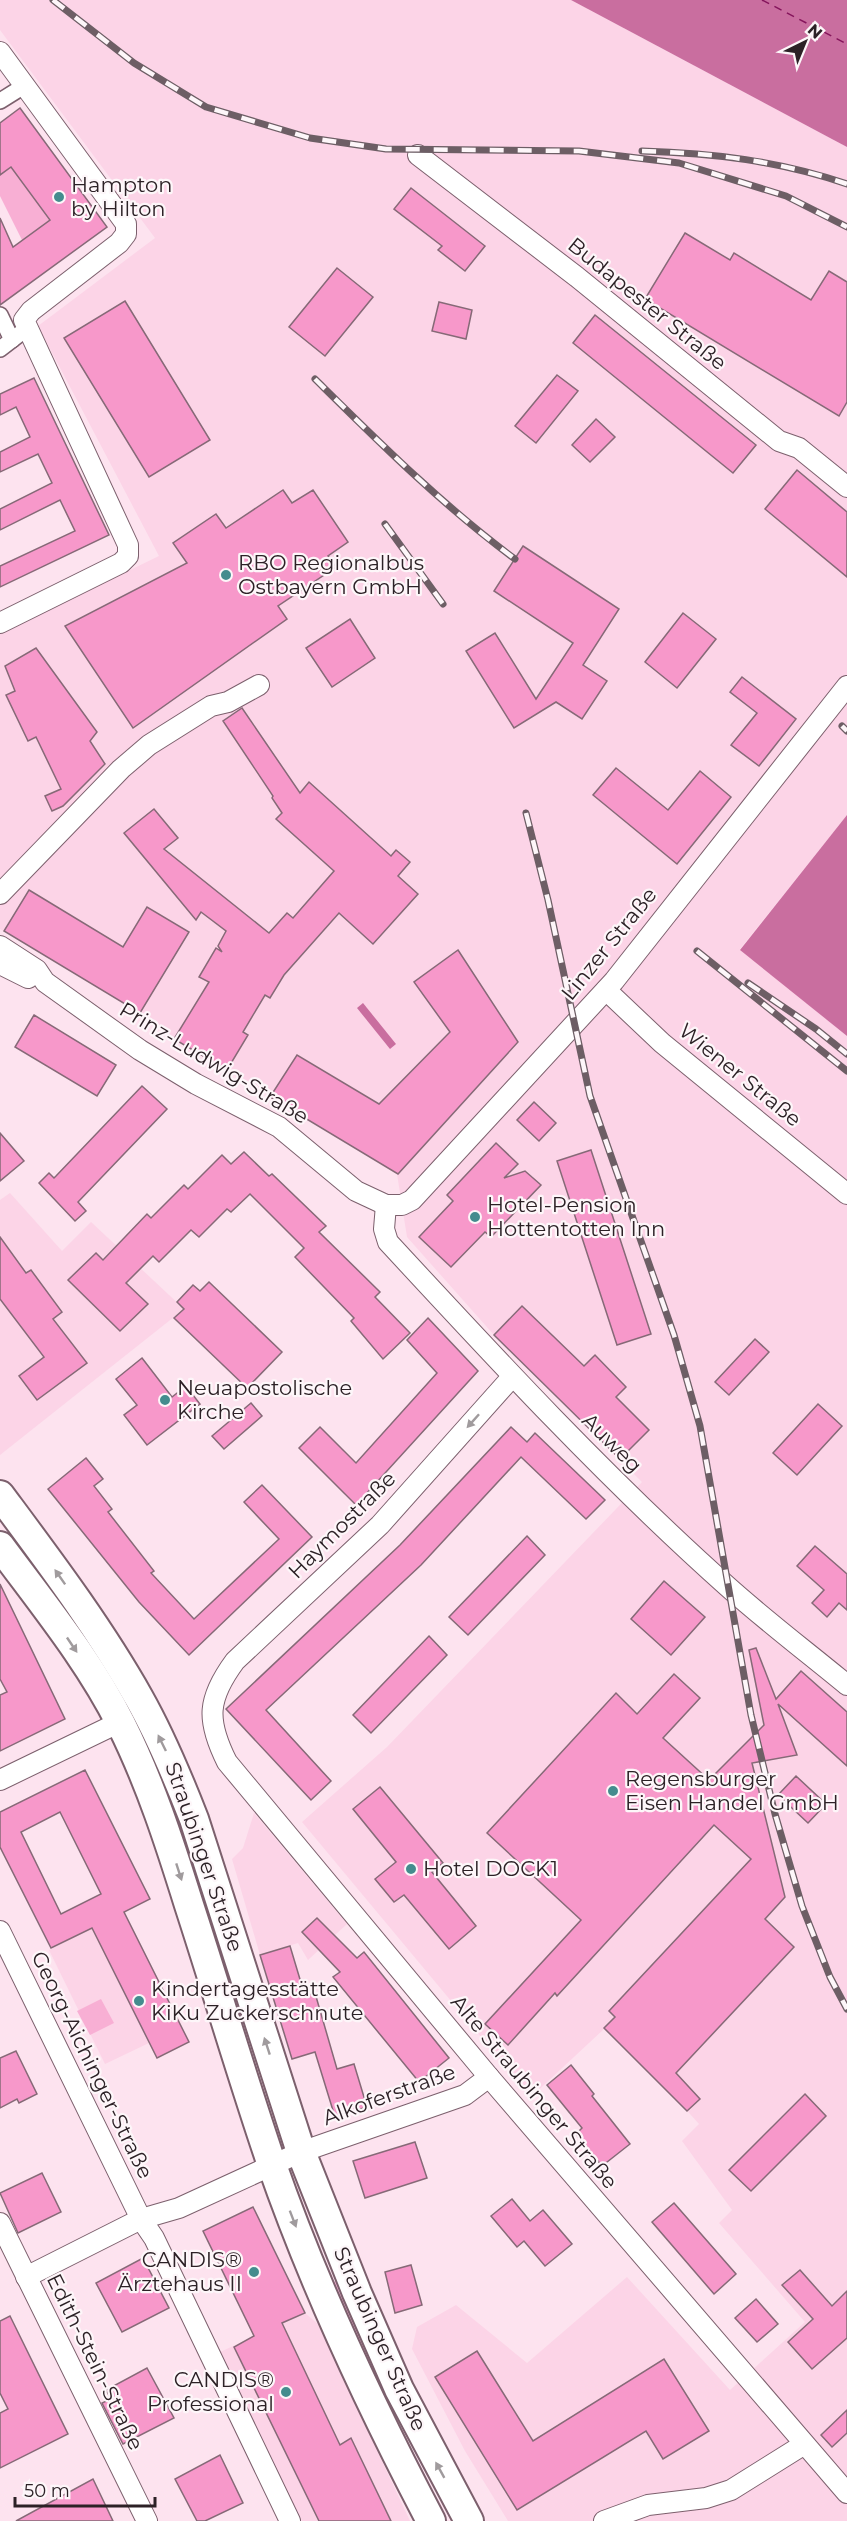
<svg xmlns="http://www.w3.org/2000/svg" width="847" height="2521" font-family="Montserrat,sans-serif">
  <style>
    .built { fill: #fcd4e7 }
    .green { fill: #f8afd4 }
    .water { fill: #c96e9f }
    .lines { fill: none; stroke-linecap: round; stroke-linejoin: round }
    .ferry { stroke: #85155c; stroke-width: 1.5; stroke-dasharray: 8 6; stroke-linecap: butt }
    .building { fill: #f798ca; stroke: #866977; stroke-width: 1.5; fill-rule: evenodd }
    .pedestrian-casing { stroke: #7c606d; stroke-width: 18 }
    .minor-casing { stroke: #7c606d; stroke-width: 22 }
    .secondary-casing { stroke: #7c606d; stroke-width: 32 }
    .pedestrian { stroke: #fff; stroke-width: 15 }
    .minor { stroke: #fff; stroke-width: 20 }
    .secondary { stroke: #fff; stroke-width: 28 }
    .rail-casing { stroke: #6d5e65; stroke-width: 7 }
    .rail { stroke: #fdf6f9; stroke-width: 4.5; stroke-dasharray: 14; stroke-linecap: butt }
    .oneway { fill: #a09b9d }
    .poi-dot { fill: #448c8e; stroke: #fdf6f9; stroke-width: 2 }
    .labels { text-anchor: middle; stroke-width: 4.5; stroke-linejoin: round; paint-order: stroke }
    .poi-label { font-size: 21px; fill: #2c2126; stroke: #fdf6f9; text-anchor: start }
    .street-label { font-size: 21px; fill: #2c2126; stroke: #fdf6f9 }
  </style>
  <rect width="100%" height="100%" fill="#fde3ef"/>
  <g class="built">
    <polygon points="0,0 571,0 847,147 847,815 740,949 847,1036 847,2521 508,2521 465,2451 412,2349 417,2327 456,2305 527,2363 627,2277 730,2390 805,2322 719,2223 732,2210 682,2141 699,2124 664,2085 604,2029 531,2097 302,1822 387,1747 642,1482 494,1335 407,1237 397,1174 175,1039 140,1013 0,929 0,633 159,556 38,326 155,238 0,30"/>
    <polygon points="10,1193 62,1251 91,1222 184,1309 0,1455 0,1200"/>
    <polygon points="254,1813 347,1924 308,1960 298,1943 260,1955 232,1859 243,1848"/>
    <polygon points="92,1928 149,2043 105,2064 49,1950"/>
    <polygon points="305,2313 318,2324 410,2521 302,2521 218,2353"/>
  </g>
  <g class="green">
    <polygon points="11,167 55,227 22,240 0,196 0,175"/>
    <polygon points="101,1999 114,2023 90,2035 77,2011"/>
    <polygon points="336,2281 344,2300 355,2316 387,2391 375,2377 334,2282"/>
  </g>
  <g class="water">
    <polygon points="571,0 847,0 847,147 830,138"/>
    <polygon points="847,815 847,1036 740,950"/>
    <polygon points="363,1003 396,1044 390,1049 357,1008"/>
  </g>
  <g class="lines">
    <polyline class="ferry" points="762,0 847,44"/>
  </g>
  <g class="building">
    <polygon points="20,108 107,227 0,305 0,218 13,247 50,220 11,167 0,175 0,123"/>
    <polygon points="411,188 485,246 465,271 438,250 442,246 394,209"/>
    <polygon points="685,233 730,260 734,253 811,300 829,271 847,282 847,402 839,416 645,299"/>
    <polygon points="337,268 373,297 325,356 289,327"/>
    <polygon points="125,301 210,440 149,477 64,338"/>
    <polygon points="439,302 472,310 466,339 432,331"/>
    <polygon points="595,315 756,445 733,473 573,343"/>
    <polygon points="557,375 578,391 536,443 515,426"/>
    <polygon points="34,378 109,535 0,587 0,566 75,531 60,500 0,530 0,509 52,483 38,454 0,472 0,452 30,437 16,407 0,415 0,394"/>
    <polygon points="596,419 615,437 590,462 572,445"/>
    <polygon points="797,470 847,512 847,577 765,509"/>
    <polygon points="283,490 292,503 313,490 348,542 328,556 336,567 278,606 287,619 133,728 65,626 187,563 173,543 216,514 226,528"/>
    <polygon points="523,546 619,609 583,665 607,681 582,719 556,702 514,728 466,651 495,633 536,699 573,643 494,591"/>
    <polygon points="683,613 716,639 677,688 645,662"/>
    <polygon points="350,619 375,658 332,687 306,648"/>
    <polygon points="36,648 97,732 90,741 105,764 63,806 52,811 45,796 61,789 36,737 28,741 6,695 15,691 5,666"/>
    <polygon points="742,677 796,719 759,766 731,745 757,713 730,692"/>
    <polygon points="242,708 300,793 309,782 391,856 396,850 410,862 398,876 418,894 373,944 339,913 284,975 270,998 265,995 243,1032 248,1035 227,1070 174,1039 209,982 199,977 216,948 222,952 218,946 226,931 201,912 196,920 124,833 154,809 178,838 164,849 269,933 287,913 293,918 334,871 276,819 282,813 272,798 273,796 223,721"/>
    <polygon points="616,768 668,810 700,771 731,797 677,864 593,795"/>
    <polygon points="29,890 123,947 147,907 189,932 140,1013 4,931"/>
    <polygon points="458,950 518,1042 398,1174 270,1097 297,1055 379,1104 450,1032 414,982"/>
    <polygon points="34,1015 116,1065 97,1096 15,1047"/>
    <polygon points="142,1086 167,1109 78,1202 86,1211 75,1221 39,1183 49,1173 54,1178 56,1176"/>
    <polygon points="534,1102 556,1123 539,1141 517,1120"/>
    <polygon points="0,1133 24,1161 0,1181"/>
    <polygon points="496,1143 518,1164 504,1178 525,1171 541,1185 491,1237 485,1232 451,1267 419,1237 453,1201 447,1195"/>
    <polygon points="591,1150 651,1334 617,1345 557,1161"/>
    <polygon points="244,1152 269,1176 272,1174 326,1226 319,1232 380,1292 375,1297 410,1333 383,1359 351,1321 354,1318 295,1257 304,1248 250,1194 231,1212 227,1209 199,1237 191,1230 159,1262 153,1256 126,1283 148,1304 120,1331 68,1280 96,1253 103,1260 147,1214 151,1218 184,1185 188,1189 222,1155 231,1164"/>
    <polygon points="0,1237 26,1273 31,1270 62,1312 53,1319 87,1363 37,1400 19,1376 44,1357 0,1299"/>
    <polygon points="209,1282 282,1352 247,1388 174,1318 184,1309 177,1302 193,1285 200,1291"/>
    <polygon points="522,1306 584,1366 595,1355 626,1387 616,1397 649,1430 620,1459 494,1335"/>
    <polygon points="428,1318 478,1371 356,1505 299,1448 320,1427 356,1463 437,1373 407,1340"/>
    <polygon points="755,1339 769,1352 729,1395 715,1382"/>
    <polygon points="142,1358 172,1397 186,1386 200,1404 147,1445 124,1415 137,1405 116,1379"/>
    <polygon points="251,1403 262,1416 224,1449 212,1436"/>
    <polygon points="818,1404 842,1426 797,1475 773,1453"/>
    <polygon points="511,1427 527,1442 535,1433 605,1500 586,1519 521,1457 421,1565 266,1710 331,1781 311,1800 226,1709 400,1545"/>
    <polygon points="86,1458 103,1479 94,1486 112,1509 108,1512 154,1571 151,1573 194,1619 279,1539 244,1502 262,1485 312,1537 189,1655 139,1602 48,1489"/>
    <polygon points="527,1536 545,1555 468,1635 449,1617"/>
    <polygon points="815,1546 847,1574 847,1610 839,1603 827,1617 812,1603 824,1590 797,1566"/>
    <polygon points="664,1581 705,1617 671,1655 631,1619"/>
    <polygon points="0,1584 65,1719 0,1751 0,1695 7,1692 0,1679"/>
    <polygon points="429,1636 447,1655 371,1733 353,1715"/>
    <polygon points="756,1648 776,1699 801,1671 847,1712 847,1766 778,1704 797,1755 752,1763 785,1897 765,1919 794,1947 676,2073 700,2099 687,2111 604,2028 615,2017 609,2011 751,1859 714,1825 557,1996 555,1993 508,2045 485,2024 581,1920 487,1833 616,1693 637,1714 674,1674 700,1698 663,1738 709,1780 764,1725 749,1650"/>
    <path d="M85 1770 150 1899 124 1912 189 2042 157 2058 92 1928 51 1948 0 1847V1812ZM60 1812 101 1894 61 1914 21 1832Z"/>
    <polygon points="796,1776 826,1804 808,1823 778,1795"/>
    <polygon points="380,1787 443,1863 432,1872 476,1926 449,1949 404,1895 394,1902 375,1879 396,1862 353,1809"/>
    <polygon points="317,1918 357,1958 364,1952 449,2058 419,2082 333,1977 340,1972 302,1932"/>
    <polygon points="290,1946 305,1996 315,1993 337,2069 354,2064 367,2107 335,2117 315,2052 292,2059 260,1955"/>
    <polygon points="16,2051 37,2094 19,2103 17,2099 0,2108 0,2058"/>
    <polygon points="571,2065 594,2094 592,2096 630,2144 602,2166 576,2134 582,2128 547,2085"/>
    <polygon points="805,2094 826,2116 751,2191 729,2170"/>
    <polygon points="415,2142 427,2178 365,2198 353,2161"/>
    <polygon points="42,2173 61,2212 18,2233 0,2193"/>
    <polygon points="512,2199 530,2221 543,2210 572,2244 545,2266 524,2241 517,2247 491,2216"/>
    <polygon points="674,2203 736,2274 714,2294 652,2222"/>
    <polygon points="253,2207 305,2313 282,2323 340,2445 351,2438 391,2521 319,2521 234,2347 254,2336 203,2231"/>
    <polygon points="143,2258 169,2308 122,2332 96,2283"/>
    <polygon points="411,2265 422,2305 395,2313 385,2272"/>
    <polygon points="800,2270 832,2306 847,2291 847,2338 812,2369 788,2342 813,2319 782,2285"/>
    <polygon points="756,2299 778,2324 757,2342 735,2318"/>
    <polygon points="10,2316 68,2434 0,2468 0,2413 8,2409 0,2393 0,2321"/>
    <polygon points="477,2351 533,2441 664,2359 709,2431 663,2459 646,2431 517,2510 435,2377"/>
    <polygon points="147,2368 174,2418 123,2444 102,2403 111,2399 106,2390"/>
    <polygon points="847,2410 847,2433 832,2447 821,2435"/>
    <polygon points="220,2455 243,2503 205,2521 197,2521 175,2479"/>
    <polygon points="93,2479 113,2521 16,2521"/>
  </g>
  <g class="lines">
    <defs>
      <g id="pedestrian">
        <polyline points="0,101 24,86"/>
        <polyline points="0,315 12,340"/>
        <polyline points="0,349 26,329"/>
      </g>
      <g id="minor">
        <polyline points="0,52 126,224 126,234 119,243 31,311 24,320 128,545 128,556 121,563 0,623"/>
        <polyline points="418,155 577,277 779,441 799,448 847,487"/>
        <polyline points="0,894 121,769 149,745 211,706 228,702 259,685"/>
        <polyline points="0,946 37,970 45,982 140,1050 196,1084 279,1127 356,1191 386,1205 402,1205 412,1200 614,981 847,686"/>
        <polyline points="0,964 28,978"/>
        <polyline points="606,990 662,1043 847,1194"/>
        <path d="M386 1205 384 1229 388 1242C497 1360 607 1479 727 1586 766 1621 807 1652 847 1685"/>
        <path d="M512 1377 380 1525 235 1661C207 1699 206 1720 227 1762L489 2077 847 2493"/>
        <polyline points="0,1780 120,1722"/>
        <polyline points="0,1931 141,2219 154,2238 290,2521"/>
        <polyline points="0,2223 147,2521"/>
        <polyline points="26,2277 141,2219 179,2208 301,2152 465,2095 489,2077"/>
        <polyline points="604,2521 648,2505 706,2498 731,2490 803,2445"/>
      </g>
      <g id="secondary">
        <path d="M0 1495C49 1561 99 1627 139 1698 161 1737 178 1778 194 1819L301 2152 357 2293 399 2389 469 2521"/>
        <path d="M0 1546C42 1603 89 1660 121 1724 150 1782 170 1844 189 1905 217 1991 242 2077 271 2162 314 2286 370 2405 431 2521"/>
      </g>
    </defs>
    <use href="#pedestrian" class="pedestrian-casing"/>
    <use href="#minor" class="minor-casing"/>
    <use href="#secondary" class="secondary-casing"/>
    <use href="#pedestrian" class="pedestrian"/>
    <use href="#minor" class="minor"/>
    <use href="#secondary" class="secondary"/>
    <defs>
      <g id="rail">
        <polyline points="53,0 134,63 206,107 310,138 386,149 579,151 679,163 786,196 847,227"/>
        <path d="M642 151C713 153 780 161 847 184"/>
        <path d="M315 379C379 442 442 505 515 559"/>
        <polyline points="385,524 443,604"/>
        <polyline points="842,726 847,731"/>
        <polyline points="526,813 548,900 590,1096 674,1335 700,1426 751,1715 775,1814 802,1906 830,1977 847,2009"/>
        <polyline points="697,951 847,1071"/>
        <polyline points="748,983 816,1029 847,1054"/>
      </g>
    </defs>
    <use href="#rail" class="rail-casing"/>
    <use href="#rail" class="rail"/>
  </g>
  <defs><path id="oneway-solid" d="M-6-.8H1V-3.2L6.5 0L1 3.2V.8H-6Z" transform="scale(1.5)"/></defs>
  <g class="oneway">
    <use href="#oneway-solid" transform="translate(473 1421) rotate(132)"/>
    <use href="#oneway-solid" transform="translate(60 1577) rotate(-125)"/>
    <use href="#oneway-solid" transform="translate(72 1645) rotate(56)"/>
    <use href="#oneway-solid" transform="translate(162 1743) rotate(-116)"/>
    <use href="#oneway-solid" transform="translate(179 1872) rotate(72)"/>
    <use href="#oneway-solid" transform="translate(267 2046) rotate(-108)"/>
    <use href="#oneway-solid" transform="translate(293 2219) rotate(69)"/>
    <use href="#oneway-solid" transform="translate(440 2470) rotate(-119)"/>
  </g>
  <g class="poi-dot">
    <circle cx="59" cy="197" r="6"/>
    <circle cx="226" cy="575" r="6"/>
    <circle cx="475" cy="1217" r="6"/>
    <circle cx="165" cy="1400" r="6"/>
    <circle cx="613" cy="1791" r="6"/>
    <circle cx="411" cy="1869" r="6"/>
    <circle cx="139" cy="2001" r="6"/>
    <circle cx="254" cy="2272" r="6"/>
    <circle cx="286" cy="2392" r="6"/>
  </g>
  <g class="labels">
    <g class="poi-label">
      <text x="71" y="192">Hampton<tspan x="71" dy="24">by Hilton</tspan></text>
      <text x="238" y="570">RBO Regionalbus<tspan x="238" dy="24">Ostbayern GmbH</tspan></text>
      <text x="487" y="1212">Hotel-Pension<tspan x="487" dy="24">Hottentotten Inn</tspan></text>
      <text x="177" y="1395">Neuapostolische<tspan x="177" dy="24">Kirche</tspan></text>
      <text x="625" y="1786">Regensburger<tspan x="625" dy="24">Eisen Handel GmbH</tspan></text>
      <text x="423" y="1876">Hotel DOCK1</text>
      <text x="151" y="1996">Kindertagesstätte<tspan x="151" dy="24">KiKu Zuckerschnute</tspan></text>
      <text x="242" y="2267" text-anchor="end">CANDIS®<tspan x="242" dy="24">Ärztehaus II</tspan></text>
      <text x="274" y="2387" text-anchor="end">CANDIS®<tspan x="274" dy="24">Professional</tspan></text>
    </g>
    <g class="street-label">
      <text transform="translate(647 304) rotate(39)" y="7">Budapester Straße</text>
      <text transform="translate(609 944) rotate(-51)" y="7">Linzer Straße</text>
      <text transform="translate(214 1063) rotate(31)" y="7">Prinz-Ludwig-Straße</text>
      <text transform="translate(740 1075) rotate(39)" y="7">Wiener Straße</text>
      <text transform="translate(612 1443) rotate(45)" y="7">Auweg</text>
      <text transform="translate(342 1525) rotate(-45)" y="7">Haymostraße</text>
      <text transform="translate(204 1857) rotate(71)" y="7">Straubinger Straße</text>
      <text transform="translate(92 2065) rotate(64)" y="7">Georg-Aichinger-Straße</text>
      <text transform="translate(534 2092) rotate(50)" y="7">Alte Straubinger Straße</text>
      <text transform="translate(389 2095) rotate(-20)" y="7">Alkoferstraße</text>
      <text transform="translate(380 2339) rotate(66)" y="7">Straubinger Straße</text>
      <text transform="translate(95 2362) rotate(64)" y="7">Edith-Stein-Straße</text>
    </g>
  </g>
  <g transform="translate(805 42) rotate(43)" stroke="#fdf6f9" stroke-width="4.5" paint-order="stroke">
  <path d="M0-4.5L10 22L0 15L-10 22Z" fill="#2c2126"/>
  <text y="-9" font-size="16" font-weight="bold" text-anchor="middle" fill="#2c2126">N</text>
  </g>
  <path d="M15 2497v9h140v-9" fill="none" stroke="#2c2126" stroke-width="3"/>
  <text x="24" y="2497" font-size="18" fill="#2c2126" stroke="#fdf6f9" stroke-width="4.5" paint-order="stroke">50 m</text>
</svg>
